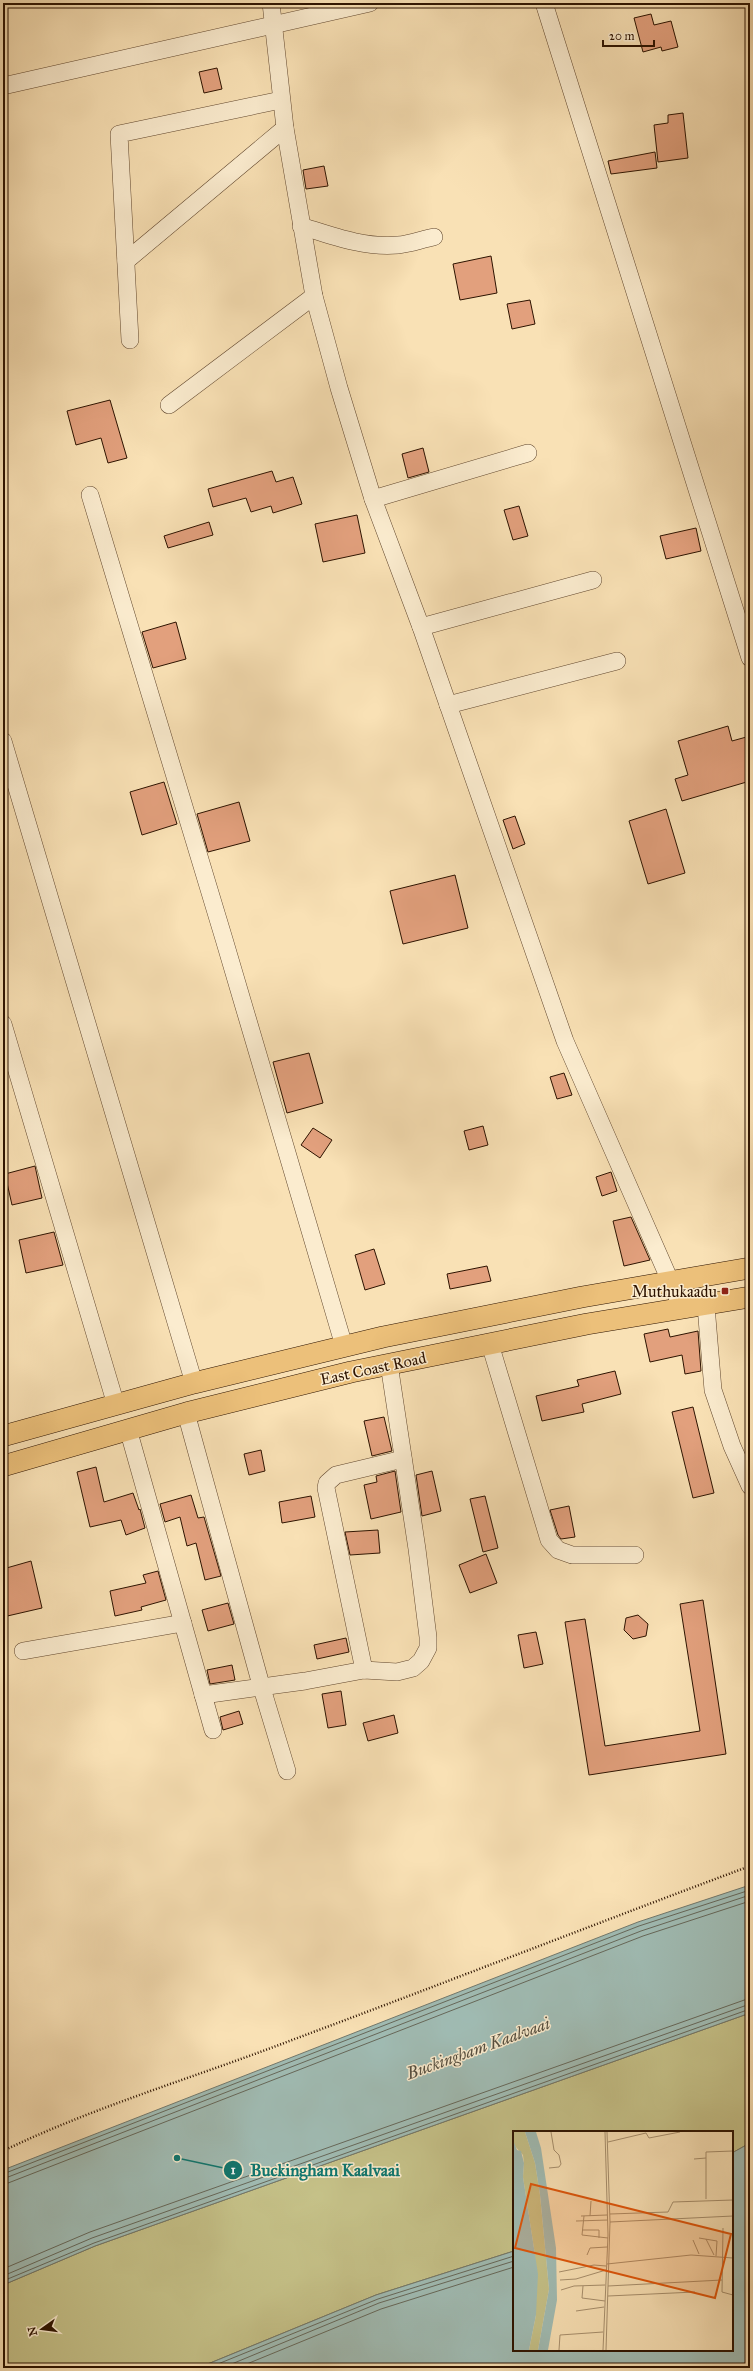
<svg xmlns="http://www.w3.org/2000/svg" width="753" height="2371" font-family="'IM FELL Great Primer',serif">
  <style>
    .green { fill: #c5c188; stroke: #796a44 }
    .water { fill: #a0bcb4; stroke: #72786c }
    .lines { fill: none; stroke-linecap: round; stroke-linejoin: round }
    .shore { stroke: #66685a; stroke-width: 1 }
    .building { fill: #e2a07d; stroke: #2d1300 }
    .minor-casing { stroke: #60462d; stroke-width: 18 }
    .major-casing { stroke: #2d1300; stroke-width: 22 }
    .path { stroke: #2d1300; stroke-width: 2.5; stroke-dasharray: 1 2; stroke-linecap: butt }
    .minor { stroke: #fbeccf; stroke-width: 17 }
    .major { stroke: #ecc07a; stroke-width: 21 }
    .poi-dot { fill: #8f2418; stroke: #fbeccf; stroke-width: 1.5 }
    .labels { text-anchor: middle; stroke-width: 3; stroke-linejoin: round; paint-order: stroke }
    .poi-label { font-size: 16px; fill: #2d1300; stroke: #fbeccf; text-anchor: end }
    .street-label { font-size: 16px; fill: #2d1300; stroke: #fbeccf }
    .water-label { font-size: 17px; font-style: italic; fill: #554e3f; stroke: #fbeccf }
    .inset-road { fill: none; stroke: #a78f6d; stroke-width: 1 }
    .view { fill: #df560b; fill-opacity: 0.15; stroke: #df560b; stroke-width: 2 }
    .inset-edge { fill: none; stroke: #2d1300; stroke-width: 2 }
    .leader { fill: none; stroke: #0f766e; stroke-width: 1.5 }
    .callout-dot { fill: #0f766e; stroke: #fbeccf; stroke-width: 1.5 }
    .mark-label { font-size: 12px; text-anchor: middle; font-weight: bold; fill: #fff }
    .callout-label { font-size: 17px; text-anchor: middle; font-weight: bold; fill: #0f766e; stroke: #fbeccf; stroke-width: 3; stroke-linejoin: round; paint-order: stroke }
  </style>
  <rect width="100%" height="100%" fill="#f9e1b5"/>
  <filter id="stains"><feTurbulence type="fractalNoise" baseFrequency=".005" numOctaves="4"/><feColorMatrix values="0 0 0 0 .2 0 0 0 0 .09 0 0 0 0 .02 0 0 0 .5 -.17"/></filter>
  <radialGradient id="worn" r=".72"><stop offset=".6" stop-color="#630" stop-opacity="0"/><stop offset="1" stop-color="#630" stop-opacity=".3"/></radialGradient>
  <polygon class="green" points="750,2013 750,2143 732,2153 732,2132 514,2132 514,2251 376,2295 198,2368 3,2368 3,2285 95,2246"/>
  <g class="water">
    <polygon points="750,1885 750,2013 95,2246 3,2285 3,2170 638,1922"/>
    <polygon points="750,2143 750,2368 198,2368 376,2295 514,2251 514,2350 732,2350 732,2153"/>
  </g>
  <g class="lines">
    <g class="shore">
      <polyline points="3,2174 639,1926 750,1890"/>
      <polyline points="3,2179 641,1931 750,1895"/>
      <polyline points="3,2185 643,1936 750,1901"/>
      <polyline points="3,2269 90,2232 750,1998"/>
      <polyline points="3,2276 92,2238 750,2004"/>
      <polyline points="3,2281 94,2243 750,2009"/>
      <polyline points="208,2368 378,2299 514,2256"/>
      <polyline points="222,2368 379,2303 514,2261"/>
      <polyline points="237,2368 381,2309 514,2267"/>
    </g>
  </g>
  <g class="building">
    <polygon points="651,14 654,25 671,21 678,47 662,51 661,47 643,52 634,18"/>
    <polygon points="217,68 222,89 204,93 199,72"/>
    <polygon points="683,113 688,158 658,162 654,125 668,123 668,115"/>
    <polygon points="655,152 657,168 611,174 608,161"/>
    <polygon points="324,166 328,186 306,189 303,170"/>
    <polygon points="491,256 497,293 460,300 453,264"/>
    <polygon points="530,300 535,324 512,329 507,304"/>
    <polygon points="110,400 127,458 108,463 101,438 76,445 67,411"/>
    <polygon points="423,448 429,472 408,478 402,454"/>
    <polygon points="272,471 276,482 293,477 302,504 273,513 271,506 251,512 246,498 213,507 208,489"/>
    <polygon points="519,506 528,536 513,540 504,510"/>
    <polygon points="357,515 365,553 323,562 315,524"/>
    <polygon points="209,522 213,535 168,548 164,536"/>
    <polygon points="696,528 701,551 666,559 660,536"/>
    <polygon points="176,622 186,659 153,668 142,632"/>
    <polygon points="728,726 732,741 750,736 750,781 682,801 675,779 688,775 678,741"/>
    <polygon points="164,782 177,824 142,835 130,792"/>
    <polygon points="239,802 250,841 208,852 197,814"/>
    <polygon points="666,809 685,873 648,884 629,821"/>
    <polygon points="515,816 525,844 513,849 503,820"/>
    <polygon points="455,875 468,928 403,944 390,891"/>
    <polygon points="309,1053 323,1103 287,1113 273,1062"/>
    <polygon points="564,1073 572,1095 557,1099 550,1077"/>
    <polygon points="483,1126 488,1145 469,1150 464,1131"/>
    <polygon points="313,1128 332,1140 320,1158 301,1145"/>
    <polygon points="35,1166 42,1198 12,1205 5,1174"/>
    <polygon points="611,1172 617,1191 602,1196 596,1177"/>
    <polygon points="631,1217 650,1260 624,1266 613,1221"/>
    <polygon points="54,1232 63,1265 26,1273 19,1240"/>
    <polygon points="374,1249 385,1284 365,1290 355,1255"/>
    <polygon points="487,1266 491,1281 450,1289 447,1274"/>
    <polygon points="668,1329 670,1337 698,1331 701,1371 685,1374 682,1355 650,1362 644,1334"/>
    <polygon points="615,1371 621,1394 582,1404 584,1412 542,1421 536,1396 579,1386 577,1380"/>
    <polygon points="693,1407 714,1493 693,1498 672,1412"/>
    <polygon points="384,1417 392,1451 372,1456 364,1421"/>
    <polygon points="261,1450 265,1471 249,1475 244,1454"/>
    <polygon points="96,1467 104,1502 133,1493 139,1510 140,1509 145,1528 126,1535 121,1520 90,1527 77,1472"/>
    <polygon points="395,1471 401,1512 371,1519 364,1485 377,1482 376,1476"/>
    <polygon points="432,1471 441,1511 422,1516 416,1475"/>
    <polygon points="191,1495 198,1518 204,1517 221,1576 205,1580 196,1543 187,1546 180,1517 165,1522 160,1504"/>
    <polygon points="311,1496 315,1517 282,1523 279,1502"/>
    <polygon points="485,1496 498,1548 483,1552 470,1499"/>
    <polygon points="569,1506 575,1537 561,1539 558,1535 550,1510"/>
    <polygon points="378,1530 380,1553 350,1555 345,1532"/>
    <polygon points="486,1554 497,1583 470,1593 459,1565"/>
    <polygon points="31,1561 42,1608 3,1617 3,1569"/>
    <polygon points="158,1571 166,1600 141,1607 142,1610 115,1616 110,1591 146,1583 143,1575"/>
    <polygon points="703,1600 726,1754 589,1775 565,1622 585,1619 605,1746 700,1731 680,1604"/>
    <polygon points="228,1603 234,1624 208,1631 202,1610"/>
    <polygon points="638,1615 648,1624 646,1636 633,1639 624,1630 626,1618"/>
    <polygon points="536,1632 543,1664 524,1668 518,1635"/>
    <polygon points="346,1638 349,1652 317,1659 314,1645"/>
    <polygon points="232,1665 235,1680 210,1684 207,1670"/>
    <polygon points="341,1691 346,1725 328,1728 322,1694"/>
    <polygon points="239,1711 243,1724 223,1730 220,1717"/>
    <polygon points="394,1715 398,1733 368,1741 363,1723"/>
  </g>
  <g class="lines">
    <defs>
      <g id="minor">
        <polyline points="271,3 285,128 314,296 339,388 373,499 421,627 565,1041 682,1308"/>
        <polyline points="544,3 750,658"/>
        <polyline points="3,86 370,3"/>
        <path d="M301 226C333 236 364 248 398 245 410 244 423 239 434 237"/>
        <polyline points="126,261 285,128"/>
        <polyline points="130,340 119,134 281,100"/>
        <polyline points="169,405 314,296"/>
        <polyline points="90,495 224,939 344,1346"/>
        <polyline points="373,499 528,453"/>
        <polyline points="421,627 593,580"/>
        <polyline points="448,705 617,661"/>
        <polyline points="3,741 194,1383"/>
        <polyline points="3,1024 116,1405"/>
        <polyline points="706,1306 713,1390 732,1446 750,1486"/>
        <polyline points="490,1344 549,1540 558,1550 572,1555 635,1555"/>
        <polyline points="186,1413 261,1685 287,1771"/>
        <polyline points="128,1429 213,1730"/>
        <polyline points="23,1651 183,1623"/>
        <polyline points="364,1670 326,1488 327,1483 336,1475 403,1459"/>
        <polyline points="203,1695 305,1681 364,1670 397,1672 413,1668 421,1661 428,1648 428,1637 417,1549 389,1364"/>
      </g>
      <g id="major">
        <polyline points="3,1436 194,1383 383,1337 582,1297 750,1268"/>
        <polyline points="3,1466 186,1413 351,1372 587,1324 750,1297"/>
      </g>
    </defs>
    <use href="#minor" class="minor-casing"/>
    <use href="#major" class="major-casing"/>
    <path class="path" d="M3 2151C96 2106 196 2077 292 2040 445 1983 597 1923 750 1866"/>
    <use href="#minor" class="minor"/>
    <use href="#major" class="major"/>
  </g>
  <rect class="poi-dot" x="721" y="1287" width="8" height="8" rx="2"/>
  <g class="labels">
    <g class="poi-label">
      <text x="717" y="1297">Muthukaadu</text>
    </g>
    <g class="street-label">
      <text transform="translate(373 1368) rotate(-12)" y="6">East Coast Road</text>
    </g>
    <g class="water-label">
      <text transform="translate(478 2048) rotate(-20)" y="6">Buckingham Kaalvaai</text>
    </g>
  </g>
  <g transform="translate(513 2131)">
    <rect width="220" height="220" fill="#f9e1b5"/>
    <path d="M0 1H12L22 32 27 64 36 158 25 219H16L23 184 22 124 10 46 11 32 10 24 1 14Z" fill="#c5c188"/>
    <path d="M12 1H23L28 17 43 117 44 169 35 219H25L36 158 27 64 22 32ZM0 9 4 19 8 20 11 32 10 46 25 143 23 184 16 219H0Z" fill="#a0bcb4"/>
    <path class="inset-road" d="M95 11 133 2 136 7 167 1M181 28 193 27M36 37 46 36 48 33 46 24 41 19 38 1M193 68V21L220 20M97 83 155 81 160 71 220 69M68 85 94 84M71 85 69 104 95 107M77 85 78 70M63 90 95 89M97 91 220 85M210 97 209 161 220 164M69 99H86V107M186 107 204 110 203 125M193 108 201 124M180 109 186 123M74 124 77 117 94 116M94 133 178 124 220 127M46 141 81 134 93 135M47 149 63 148 93 139M70 155 69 167 92 170M95 155 209 149M48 159 61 155 92 154M95 165 182 161M63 180 91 176M46 219 47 204 90 201M90 219 95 104 92 1M93 219 97 91 94 1"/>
    <path class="view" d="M18 53 218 103 202 167 2 117Z"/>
    <rect width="220" height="220" class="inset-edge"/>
  </g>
  <path class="leader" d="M177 2158L233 2170"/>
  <g class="callout-dot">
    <circle cx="177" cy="2158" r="4"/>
    <circle cx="233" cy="2170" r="10"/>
  </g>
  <g class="mark-label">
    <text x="233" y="2174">1</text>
  </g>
  <g class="callout-label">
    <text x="325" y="2176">Buckingham Kaalvaai</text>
  </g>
  <rect width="753" height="2371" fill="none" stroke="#f9e1b5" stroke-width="16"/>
  <rect x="4" y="4" width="745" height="2363" fill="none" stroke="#2d1300" stroke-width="2"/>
  <rect x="8" y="8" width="737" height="2355" fill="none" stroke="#2d1300"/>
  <g transform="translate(42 2329) rotate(256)" stroke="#fbeccf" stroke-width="3" paint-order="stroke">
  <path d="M0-3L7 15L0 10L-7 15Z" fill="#2d1300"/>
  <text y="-6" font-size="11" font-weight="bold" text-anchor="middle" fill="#2d1300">N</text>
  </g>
  <path d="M603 40v6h51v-6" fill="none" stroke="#2d1300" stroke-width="2"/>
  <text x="609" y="40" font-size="12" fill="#2d1300" stroke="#fbeccf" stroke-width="3" paint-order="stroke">20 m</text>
  <rect width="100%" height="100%" filter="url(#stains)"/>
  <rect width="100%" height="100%" fill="url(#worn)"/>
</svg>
